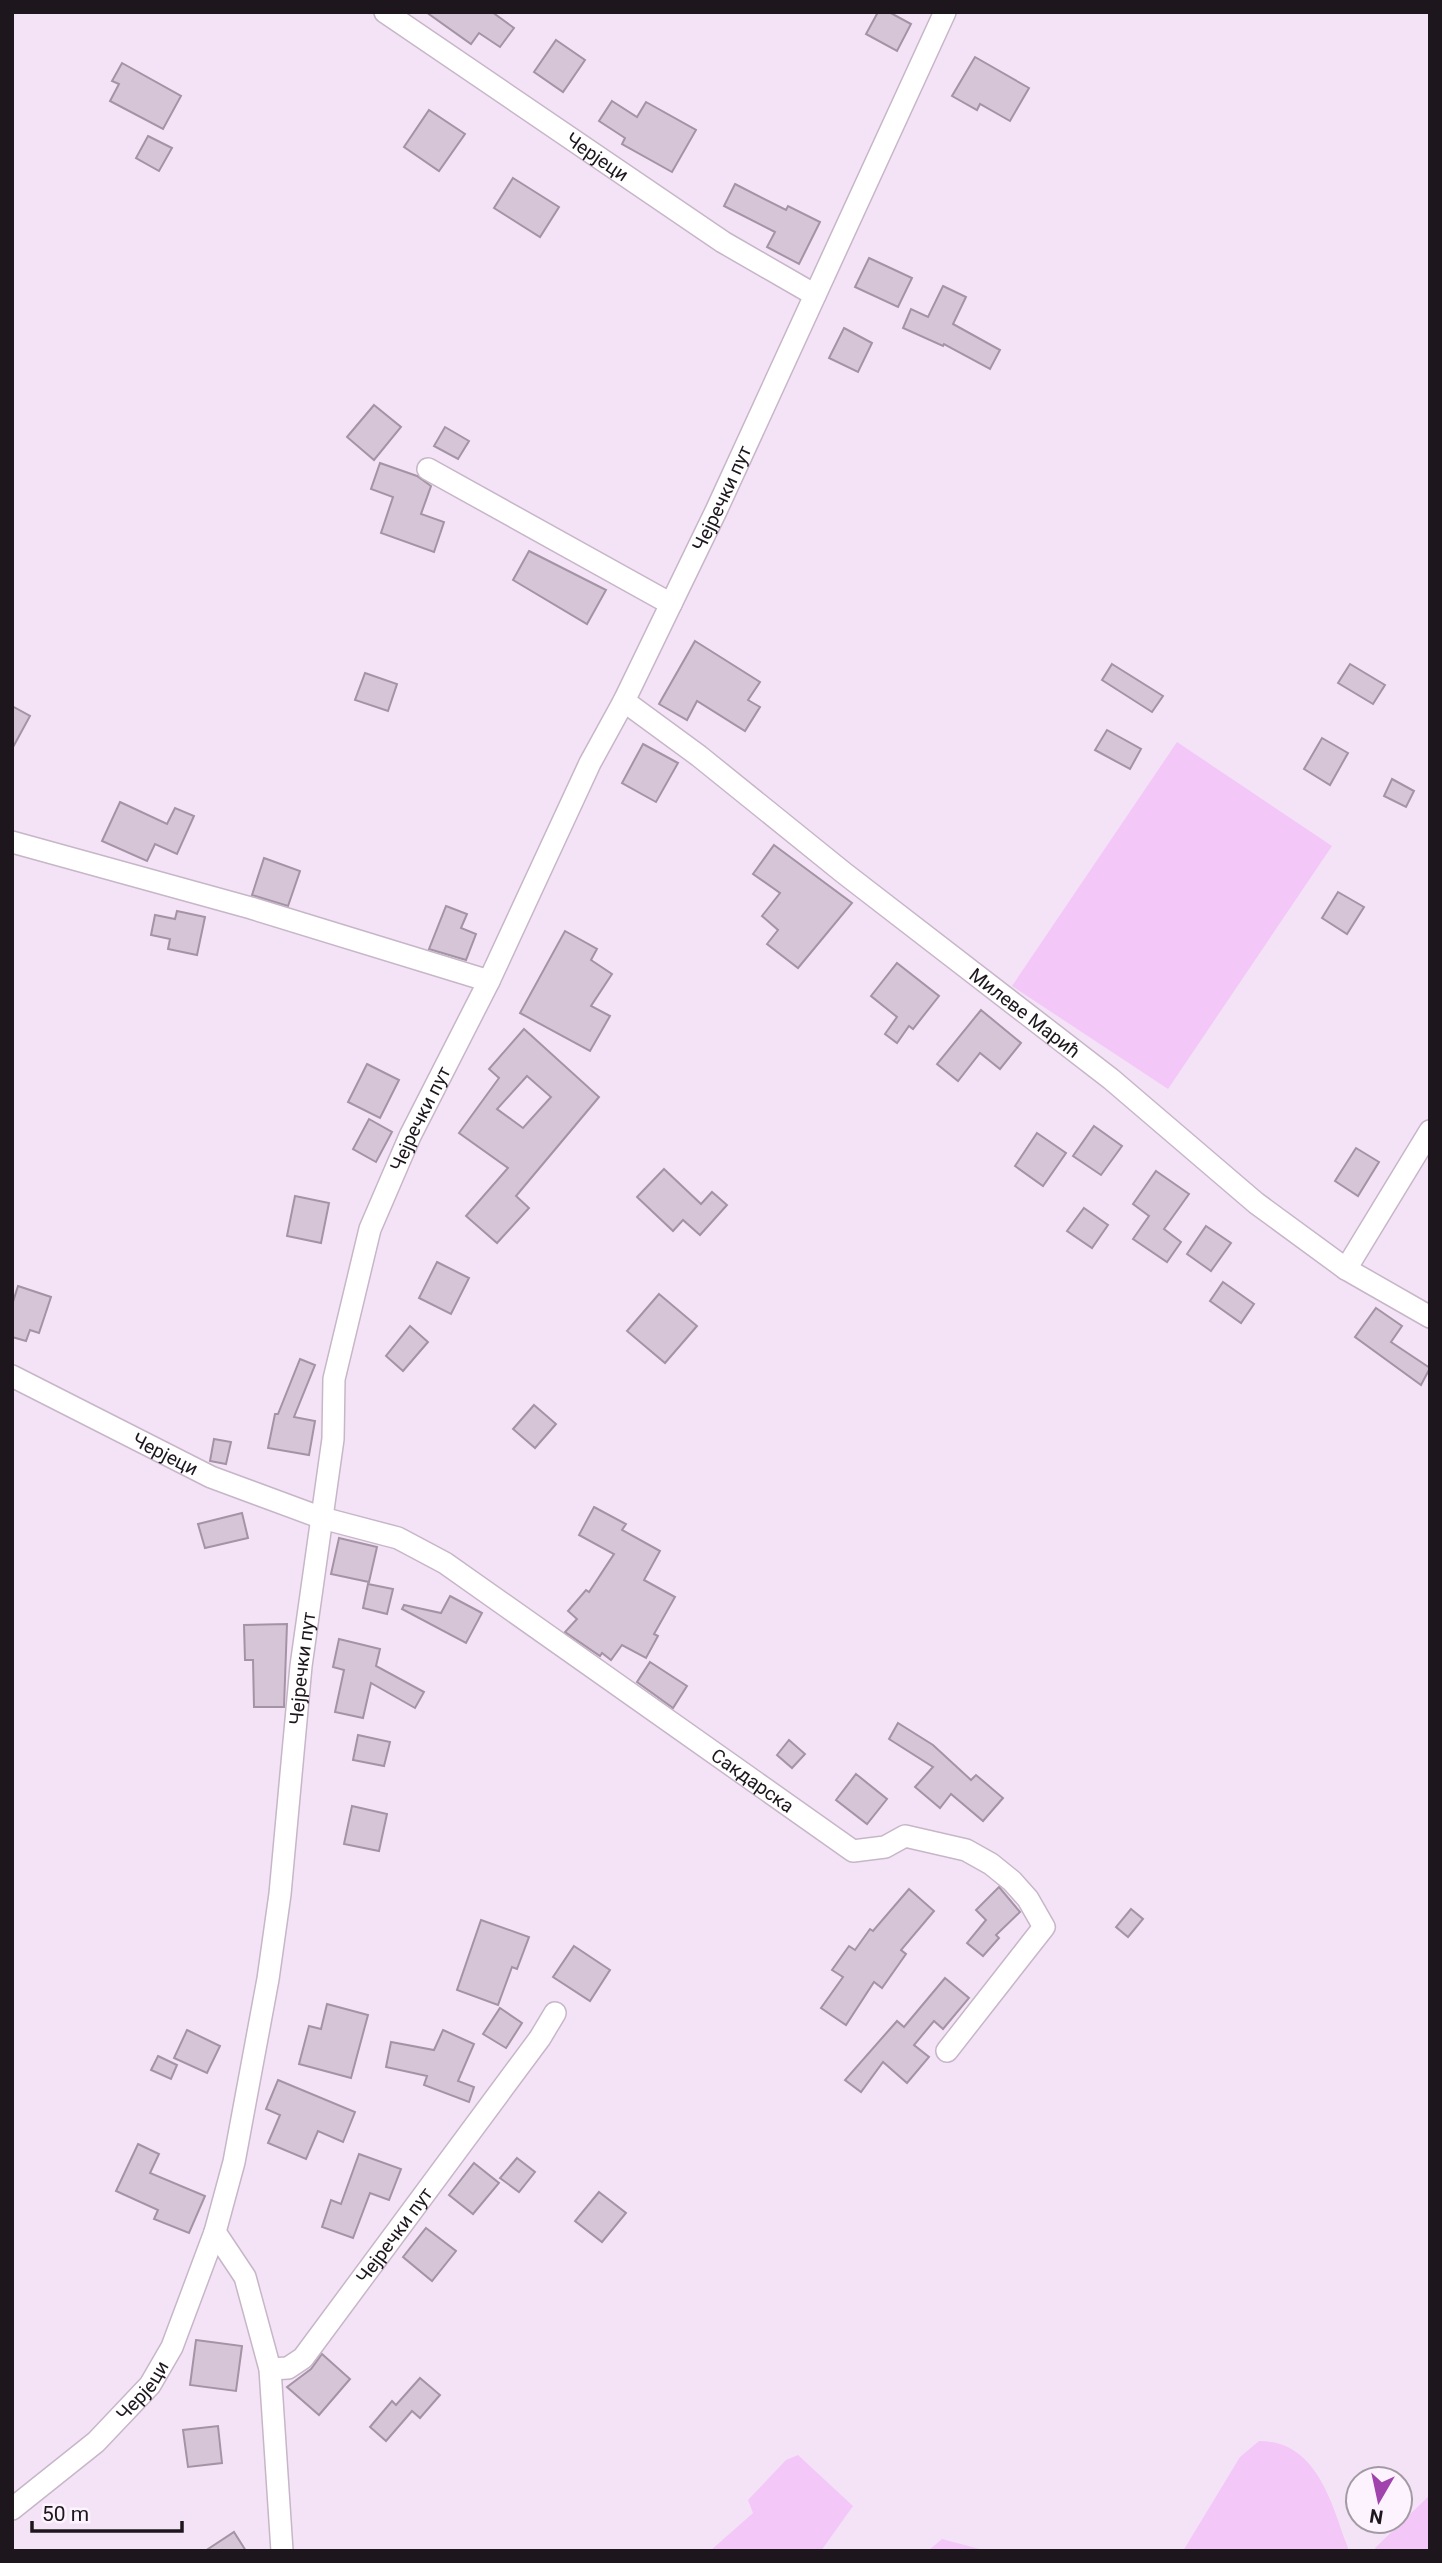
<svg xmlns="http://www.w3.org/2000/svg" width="1442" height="2563" font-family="Roboto,sans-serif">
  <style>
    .green { fill: #f3c7f7 }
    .building { fill: #d6c5d7; stroke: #a493a5; stroke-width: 2; fill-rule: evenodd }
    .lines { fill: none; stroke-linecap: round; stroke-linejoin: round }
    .street-casing { stroke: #c7b6c8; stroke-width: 24 }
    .street { stroke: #fff; stroke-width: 21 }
    .labels { text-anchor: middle; stroke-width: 5; stroke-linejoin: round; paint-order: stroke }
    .street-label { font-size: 19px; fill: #1d171d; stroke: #fdf3fe }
  </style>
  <rect width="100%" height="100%" fill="#f4e3f6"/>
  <g class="green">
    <polygon points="1177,742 1332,846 1168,1089 1012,986"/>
    <path d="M1259 2441C1318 2441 1332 2505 1349 2551H1183L1240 2457Z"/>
    <polygon points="798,2455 853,2506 821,2551 710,2551 753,2513 748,2500 786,2460"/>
    <polygon points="1430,2495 1430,2551 1376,2551 1375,2548"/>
    <polygon points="942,2539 987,2551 928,2551"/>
  </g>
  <g class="building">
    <polygon points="426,12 492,12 514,28 500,47 479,33 471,44"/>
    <polygon points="878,12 889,12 911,24 897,51 866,34"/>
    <polygon points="556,40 585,60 563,92 534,72"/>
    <polygon points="975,57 1029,88 1010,121 980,104 977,110 952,96"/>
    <polygon points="122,63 181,96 163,129 110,101 119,84 112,81"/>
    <polygon points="612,101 637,117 646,102 696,130 672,172 622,144 625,138 599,121"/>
    <polygon points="429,110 465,134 439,171 404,147"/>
    <polygon points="148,136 172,148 159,171 136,158"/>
    <polygon points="513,178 559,207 540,237 494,208"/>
    <polygon points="735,184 786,210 788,206 820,222 799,264 767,247 775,232 724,206"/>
    <polygon points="869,258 912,278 898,307 855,287"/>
    <polygon points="943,286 966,297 953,324 1000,350 990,369 944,344 943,346 903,328 911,309 928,317"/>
    <polygon points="844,328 872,343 858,372 829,358"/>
    <polygon points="374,405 401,427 374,460 347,437"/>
    <polygon points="445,427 469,441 458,459 434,446"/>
    <polygon points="380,463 417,476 431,486 421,514 444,522 434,552 381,533 393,497 371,489"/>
    <polygon points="529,551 606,590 587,624 513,580"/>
    <polygon points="695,641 760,682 748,700 760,707 745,731 697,701 687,720 659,704"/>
    <polygon points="1112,664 1163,696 1152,712 1102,680"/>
    <polygon points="1350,664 1385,685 1373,704 1338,683"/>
    <polygon points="365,673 397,684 388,711 355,700"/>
    <polygon points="12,706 30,716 12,749"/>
    <polygon points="1107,730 1141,749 1130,769 1095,750"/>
    <polygon points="1322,738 1348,753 1330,785 1304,769"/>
    <polygon points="643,744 678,763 656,802 622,783"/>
    <polygon points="1392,779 1414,791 1406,807 1384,796"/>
    <polygon points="120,802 167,824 175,808 194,816 177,854 155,844 147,861 102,841"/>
    <polygon points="774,845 852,903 798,968 767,944 778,930 762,916 780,893 753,874"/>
    <polygon points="264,858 300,871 288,906 252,895"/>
    <polygon points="1338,892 1364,907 1347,934 1322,918"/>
    <polygon points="446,906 467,914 461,928 476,934 466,960 429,949"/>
    <polygon points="177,911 205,917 197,955 168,949 170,939 151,935 155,915 175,919"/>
    <polygon points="565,931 597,949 591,960 612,974 591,1006 610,1016 590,1051 520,1013"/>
    <polygon points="897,963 939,996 913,1029 909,1026 897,1043 885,1034 897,1017 871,996"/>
    <polygon points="981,1010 1021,1043 1000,1069 980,1053 958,1081 937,1064"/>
    <path d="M524 1029 599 1097 516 1196 529 1208 497 1243 466 1216 508 1168 459 1133 499 1078 489 1069ZM527 1076 551 1097 523 1128 497 1109Z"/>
    <polygon points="367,1064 399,1080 380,1118 348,1102"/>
    <polygon points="369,1119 392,1132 376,1162 353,1149"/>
    <polygon points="1094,1126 1122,1146 1101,1175 1073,1156"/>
    <polygon points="1037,1133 1066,1153 1043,1186 1015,1166"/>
    <polygon points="1356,1148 1379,1162 1358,1196 1335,1181"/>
    <polygon points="664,1169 701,1204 712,1192 727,1205 700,1235 683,1220 673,1231 637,1197"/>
    <polygon points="1156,1171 1189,1194 1164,1229 1181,1242 1167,1262 1133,1239 1149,1216 1133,1204"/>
    <polygon points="295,1196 329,1203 321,1243 287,1236"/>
    <polygon points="1084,1208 1108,1225 1092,1248 1067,1231"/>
    <polygon points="1206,1226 1231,1243 1211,1271 1187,1254"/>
    <polygon points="437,1262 469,1278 451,1314 419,1298"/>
    <polygon points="1223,1282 1254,1304 1241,1323 1210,1301"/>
    <polygon points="18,1286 51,1297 39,1333 30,1330 26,1341 12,1337 12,1305"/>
    <polygon points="659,1294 697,1326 665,1363 627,1331"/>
    <polygon points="1376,1308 1402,1326 1391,1342 1430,1368 1421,1385 1355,1337"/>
    <polygon points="410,1326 428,1342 403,1371 386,1356"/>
    <polygon points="300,1359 315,1365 294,1417 315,1421 309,1455 268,1448 275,1414 278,1414"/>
    <polygon points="534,1405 556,1424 535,1448 513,1429"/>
    <polygon points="214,1439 231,1442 226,1464 210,1461"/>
    <polygon points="594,1507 626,1524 622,1530 660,1551 644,1580 675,1597 654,1634 658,1636 646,1658 622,1645 611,1660 602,1653 600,1656 565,1632 577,1619 568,1611 586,1590 589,1592 614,1554 579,1535"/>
    <polygon points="242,1513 248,1538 205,1548 198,1524"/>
    <polygon points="339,1538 377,1547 369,1582 331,1574"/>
    <polygon points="368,1584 393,1589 387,1614 363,1608"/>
    <polygon points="450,1596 482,1613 466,1643 402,1609 404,1605 441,1613"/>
    <polygon points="287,1624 284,1707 254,1707 253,1660 245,1660 244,1625"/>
    <polygon points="339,1639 380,1649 376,1666 424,1692 415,1708 371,1683 363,1718 335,1712 344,1670 333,1667"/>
    <polygon points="650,1662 687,1686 673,1708 637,1682"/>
    <polygon points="898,1723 933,1745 971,1780 976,1775 1003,1798 983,1821 951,1794 940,1808 915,1787 933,1767 889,1739"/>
    <polygon points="358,1735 390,1742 384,1766 353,1760"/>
    <polygon points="789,1740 805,1754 792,1768 777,1755"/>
    <polygon points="856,1774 887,1799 867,1824 836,1800"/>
    <polygon points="352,1806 387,1814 379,1851 344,1844"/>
    <polygon points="999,1887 1020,1912 996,1935 999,1938 983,1956 967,1943 986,1920 976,1910"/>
    <polygon points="909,1889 934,1911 901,1950 906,1954 882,1988 874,1982 846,2025 821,2008 843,1977 832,1970 849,1946 855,1950 870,1929 873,1931"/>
    <polygon points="1131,1909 1143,1919 1128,1937 1116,1927"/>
    <polygon points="481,1920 529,1937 517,1969 512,1967 498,2005 457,1990"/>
    <polygon points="574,1946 610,1970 590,2001 553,1977"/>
    <polygon points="945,1978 969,1998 943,2029 934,2021 914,2045 929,2057 907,2083 883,2062 861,2092 845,2080 897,2021 904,2027"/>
    <polygon points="327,2004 368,2015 351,2078 299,2064 309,2026 321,2029"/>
    <polygon points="500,2008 522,2023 506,2048 483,2034"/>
    <polygon points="187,2030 220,2046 207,2073 174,2058"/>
    <polygon points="443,2030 474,2044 458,2081 474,2087 469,2102 424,2085 427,2076 386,2067 391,2042 434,2050"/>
    <polygon points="158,2056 177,2065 171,2079 151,2070"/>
    <polygon points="278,2080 355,2112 343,2142 318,2131 306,2159 268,2143 280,2115 266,2109"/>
    <polygon points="138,2144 159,2154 150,2173 205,2196 189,2233 154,2219 158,2210 116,2191"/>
    <polygon points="359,2154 401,2169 389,2200 370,2193 353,2238 322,2227 331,2200 341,2204"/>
    <polygon points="517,2158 535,2172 519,2192 500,2178"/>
    <polygon points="474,2163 499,2183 473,2214 449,2195"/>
    <polygon points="599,2192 626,2213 602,2242 575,2221"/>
    <polygon points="426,2228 456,2251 432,2281 403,2257"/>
    <polygon points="196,2340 242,2346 236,2391 190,2385"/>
    <polygon points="322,2354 350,2379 319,2415 287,2387 311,2369"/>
    <polygon points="420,2378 440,2395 420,2418 412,2411 386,2441 370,2427 392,2401 396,2405"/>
    <polygon points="218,2426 222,2463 188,2467 183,2430"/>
    <polygon points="234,2532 246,2551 205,2551"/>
  </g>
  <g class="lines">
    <defs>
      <g id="street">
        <path id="s1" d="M385 12 723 242 815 295"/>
        <polyline points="428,469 671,604"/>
        <path id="s2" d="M624 701 699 756 844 873 1111 1079 1256 1203 1346 1269 1430 1317"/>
        <polyline points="12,842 251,908 489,981"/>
        <polyline points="1346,1269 1430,1131"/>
        <path id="s3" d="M12 1376 211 1477 322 1518 398 1538 445 1563 853 1851 885 1847 905 1836 966 1850 991 1864 1012 1881 1028 1899 1044 1927 947 2051"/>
        <path id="s4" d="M270 2369 288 2368 303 2358 540 2038 555 2013"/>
        <path id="s5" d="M12 2509 96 2442 150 2385 172 2347 215 2232"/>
        <path id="s6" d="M282 2551 270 2369 245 2277 215 2232 234 2162 268 1979 280 1894 301 1666 333 1439 334 1379 370 1229 410 1136 489 981 590 763 624 701 716 511 945 12"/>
      </g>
    </defs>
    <use href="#street" class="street-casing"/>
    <use href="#street" class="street"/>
  </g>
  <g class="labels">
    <g class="street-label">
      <text dy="7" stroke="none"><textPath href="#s1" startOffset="257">Черјеци</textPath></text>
      <text dy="7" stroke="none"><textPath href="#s6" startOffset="2160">Чејречки пут</textPath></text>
      <text dy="7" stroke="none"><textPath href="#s2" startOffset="508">Милеве Мaрић</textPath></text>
      <text dy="7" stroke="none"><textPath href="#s6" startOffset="1470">Чејречки пут</textPath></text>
      <text dy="7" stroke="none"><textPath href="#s3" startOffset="172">Черјеци</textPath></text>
      <text dy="7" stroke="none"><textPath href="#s6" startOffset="903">Чејречки пут</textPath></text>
      <text dy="7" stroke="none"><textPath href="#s3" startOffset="850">Сакдарска</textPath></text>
      <text dy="7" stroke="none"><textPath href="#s4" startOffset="189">Чејречки пут</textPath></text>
      <text dy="7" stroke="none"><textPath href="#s5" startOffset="177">Черјеци</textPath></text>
    </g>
  </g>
  <rect width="1442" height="2563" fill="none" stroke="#1d171d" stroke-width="28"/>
  <g transform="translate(1379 2500) rotate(189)"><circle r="33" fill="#fdf3fe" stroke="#a39ba4" stroke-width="2"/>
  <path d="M0-5L12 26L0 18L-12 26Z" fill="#a143ac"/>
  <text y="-10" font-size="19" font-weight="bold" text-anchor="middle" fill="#1d171d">N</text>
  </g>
  <path d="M32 2521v10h150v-10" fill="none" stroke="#1d171d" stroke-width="3.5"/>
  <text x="42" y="2521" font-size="21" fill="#1d171d" stroke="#fdf3fe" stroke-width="5" paint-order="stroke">50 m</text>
</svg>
